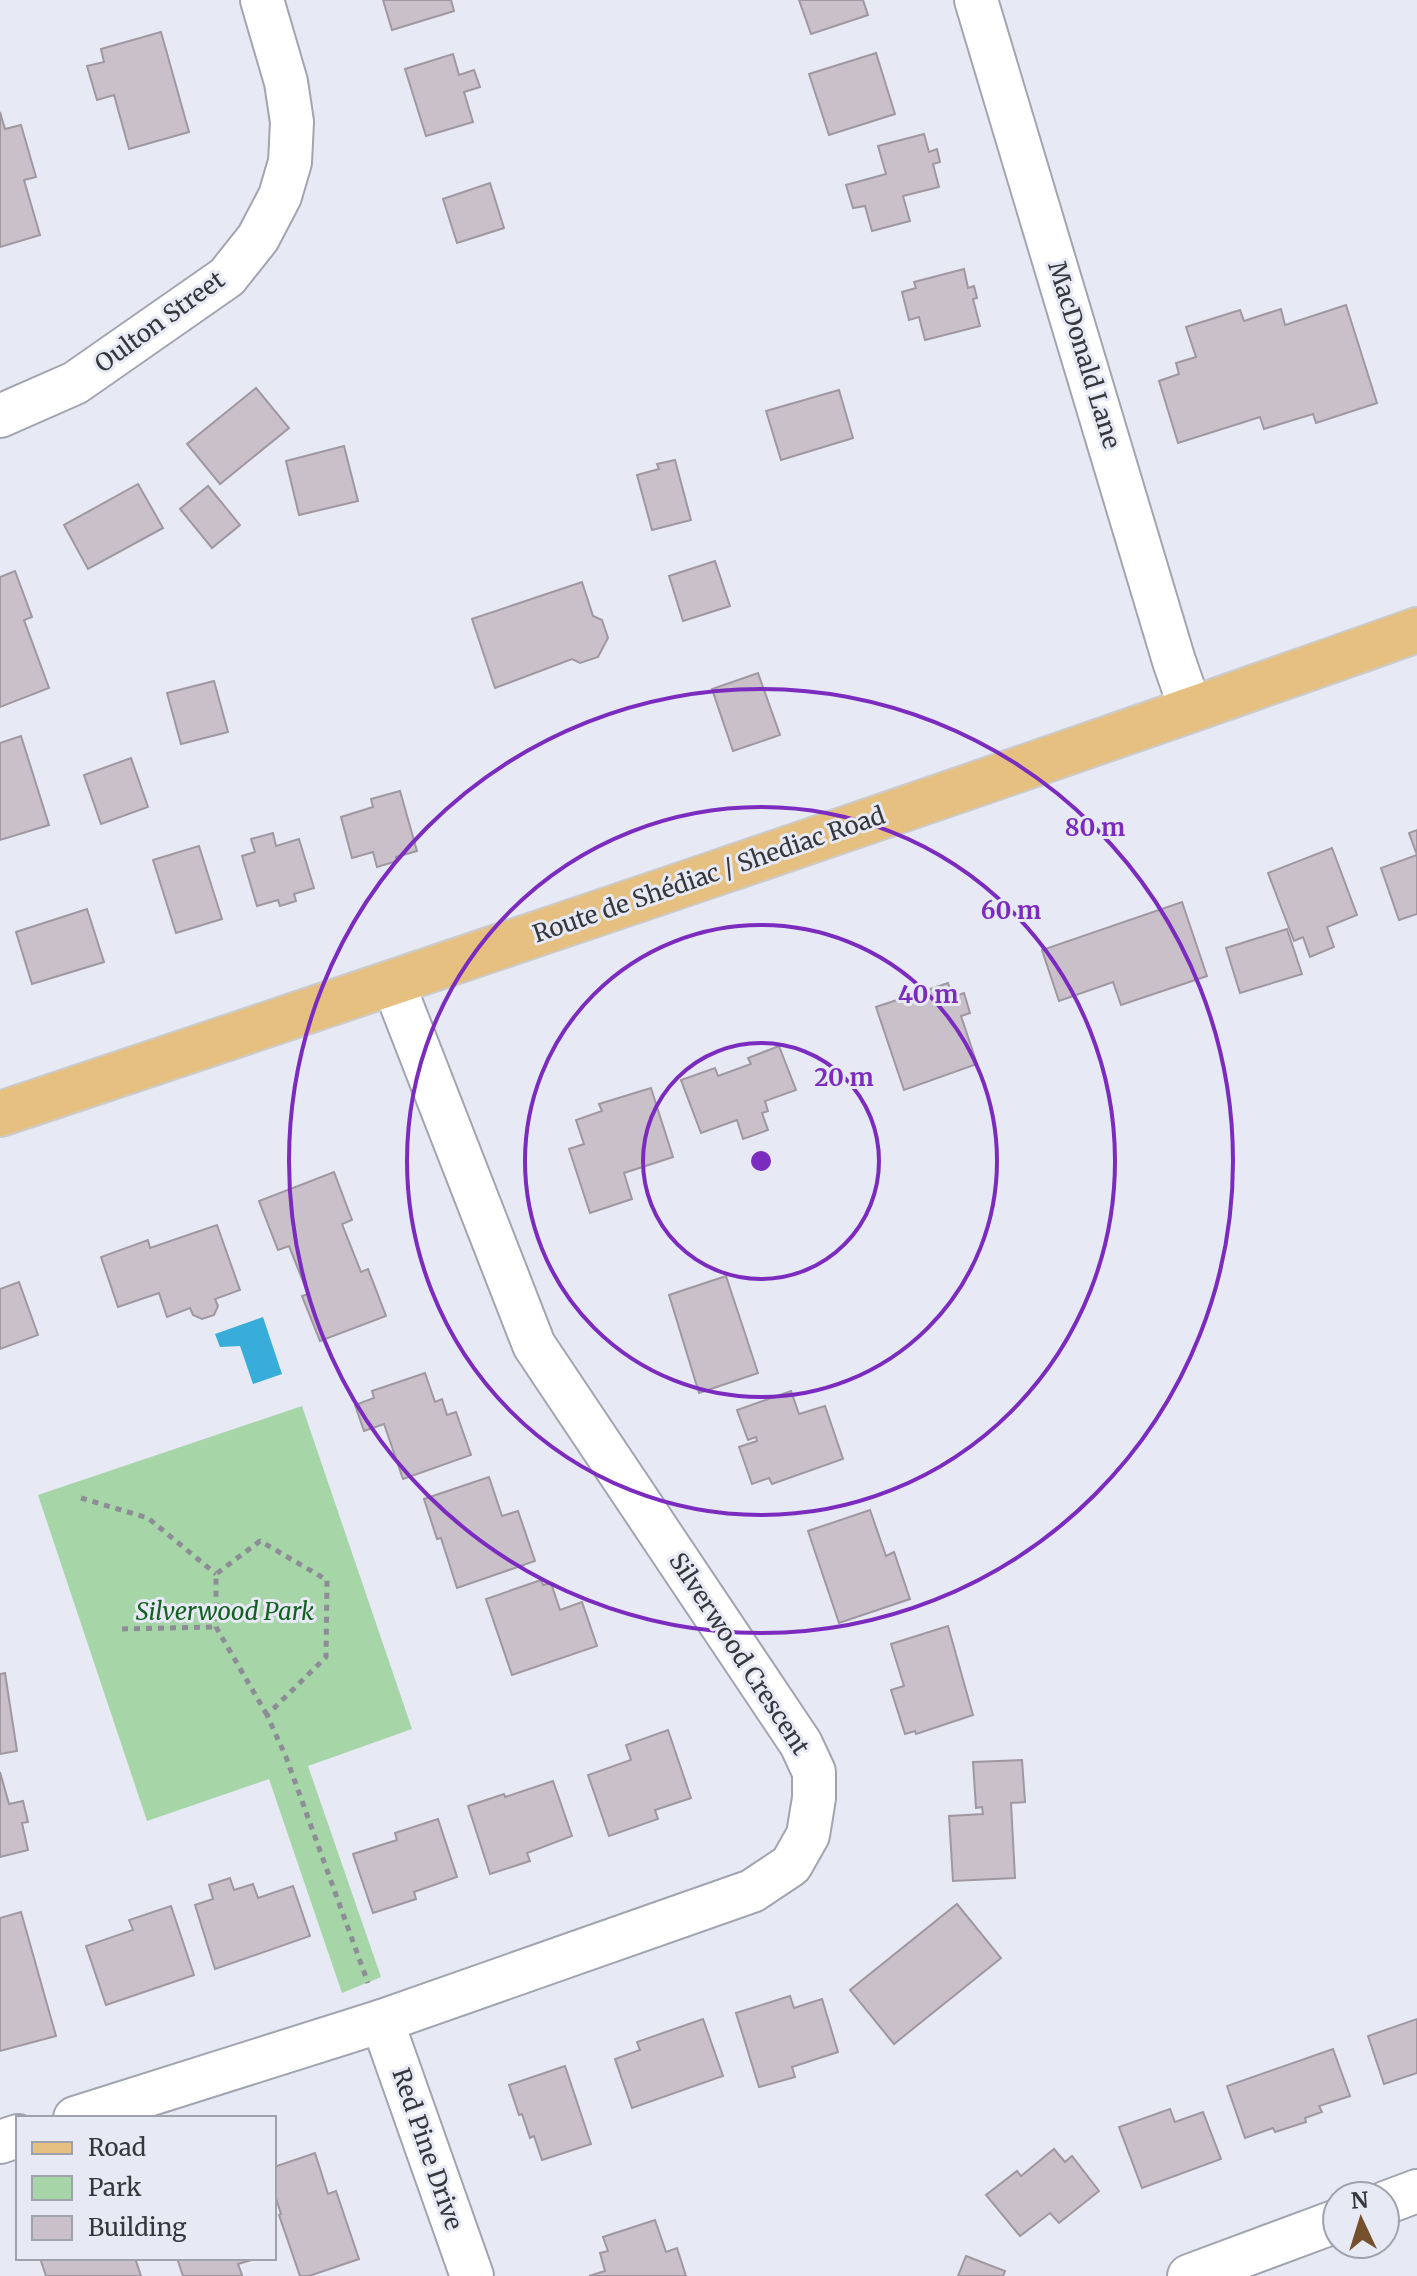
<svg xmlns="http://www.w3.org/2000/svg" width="1417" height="2276" font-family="Merriweather,serif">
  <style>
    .green { fill: #a6d5a8 }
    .water { fill: #39adda }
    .building { fill: #c9c0c9; stroke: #a098a0; stroke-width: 2 }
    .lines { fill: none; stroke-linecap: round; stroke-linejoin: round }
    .street-casing { stroke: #a2a5b0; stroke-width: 46 }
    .primary-casing { stroke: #cbcbcc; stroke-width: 48 }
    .path { stroke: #8c8d95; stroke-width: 5; stroke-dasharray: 6 6; stroke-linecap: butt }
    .street { stroke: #fff; stroke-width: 42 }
    .primary { stroke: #e6c080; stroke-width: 44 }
    .ring { fill: none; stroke: #7b2cbf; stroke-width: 4 }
    .labels { text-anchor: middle; stroke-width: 6; stroke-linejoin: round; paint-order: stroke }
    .street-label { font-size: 24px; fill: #36373c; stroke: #e7e9f5 }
    .park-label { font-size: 24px; font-style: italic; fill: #146022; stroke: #e7e9f5 }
    .centre { fill: #7b2cbf; stroke: #e7e9f5; stroke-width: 4 }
    .ring-label { font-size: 24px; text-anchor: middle; font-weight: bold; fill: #7b2cbf; stroke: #e7e9f5; stroke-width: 6; stroke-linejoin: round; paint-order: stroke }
  </style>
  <rect width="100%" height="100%" fill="#e7e9f5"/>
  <polygon class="green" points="302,1406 412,1729 308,1766 381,1977 342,1993 269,1779 147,1821 38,1495"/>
  <polygon class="water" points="263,1317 282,1374 253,1384 240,1346 220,1347 215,1334"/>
  <g class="building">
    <polygon points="383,0 451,0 454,11 392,30"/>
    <polygon points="799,0 863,0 868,15 811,34"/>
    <polygon points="161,32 189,132 129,149 114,95 97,100 87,66 104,62 101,49"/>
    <polygon points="876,53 895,114 829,135 809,74"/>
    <polygon points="453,54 459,75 474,70 480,87 464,92 473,122 426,136 405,69"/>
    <polygon points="0,112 5,129 21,125 36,177 24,180 40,235 0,247"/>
    <polygon points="924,134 929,152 937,149 940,162 933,164 939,187 903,196 910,221 872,231 865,206 853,208 846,185 886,174 878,146"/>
    <polygon points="490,183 504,228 457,243 443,199"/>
    <polygon points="964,269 968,288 974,286 977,298 973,299 980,326 925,340 919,317 909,320 902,292 916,288 914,282"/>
    <polygon points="1346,305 1377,403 1316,423 1313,414 1264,429 1260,417 1178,443 1159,381 1179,374 1176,363 1196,357 1186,327 1240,310 1244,321 1281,309 1285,325"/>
    <polygon points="256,388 289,428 220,484 187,444"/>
    <polygon points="839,390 853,438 781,460 766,411"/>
    <polygon points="344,446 358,501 299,515 286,461"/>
    <polygon points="675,460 691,520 652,530 637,475 659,469 657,464"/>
    <polygon points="138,484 163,528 88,569 64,525"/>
    <polygon points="208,486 240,525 212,548 180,509"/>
    <polygon points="715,561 730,606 683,621 669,576"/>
    <polygon points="15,571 32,617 24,620 49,688 0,707 0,577"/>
    <polygon points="582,582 593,616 602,620 608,638 598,657 580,663 572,659 495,688 472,619"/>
    <polygon points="758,673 780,735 733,751 712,689"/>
    <polygon points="214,681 228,732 181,744 167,693"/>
    <polygon points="21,736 49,825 0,840 0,743"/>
    <polygon points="131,758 148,807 101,824 84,775"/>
    <polygon points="400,791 417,851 396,857 397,861 377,867 373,852 352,858 341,817 373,807 371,799"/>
    <polygon points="1417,830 1417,914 1399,920 1381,868 1417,855 1409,833"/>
    <polygon points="273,833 276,846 299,839 314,888 294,894 296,901 280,906 278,900 257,906 242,856 255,852 251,839"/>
    <polygon points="199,846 222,919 176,933 153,860"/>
    <polygon points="1332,848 1357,915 1327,927 1334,947 1310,957 1303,937 1294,941 1268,873"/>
    <polygon points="1182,902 1207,976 1121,1005 1113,982 1059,1001 1042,950"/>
    <polygon points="87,909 104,962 32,984 16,932"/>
    <polygon points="1287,929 1302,974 1240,993 1226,948"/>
    <polygon points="948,983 953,997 964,993 970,1013 961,1016 977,1064 904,1090 876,1007"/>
    <polygon points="779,1046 796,1090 765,1101 768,1111 762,1113 768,1130 743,1139 737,1120 701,1133 681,1080 715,1068 718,1076 751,1064 748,1058"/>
    <polygon points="651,1088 673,1157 624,1173 632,1199 590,1213 569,1149 584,1144 576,1120 602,1111 599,1104"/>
    <polygon points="334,1172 352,1220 342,1224 361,1272 368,1269 386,1316 320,1341 302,1296 308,1294 289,1246 278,1250 259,1201"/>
    <polygon points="217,1225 240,1290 215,1299 218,1306 214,1315 202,1319 193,1315 190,1308 167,1317 159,1293 118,1307 101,1257 148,1240 150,1248"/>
    <polygon points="726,1276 758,1373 699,1393 669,1295"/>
    <polygon points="19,1282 38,1335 0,1349 0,1289"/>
    <polygon points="425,1373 435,1402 442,1399 447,1415 456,1412 471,1455 403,1479 384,1424 364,1431 355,1405 374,1398 372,1391"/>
    <polygon points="791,1391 799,1414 825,1406 843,1459 772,1484 769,1478 752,1484 739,1447 757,1441 756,1437 748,1440 737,1410"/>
    <polygon points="489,1477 502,1516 518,1511 535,1561 457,1588 441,1538 437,1539 424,1499"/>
    <polygon points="870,1510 886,1556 894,1552 910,1599 839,1623 808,1531"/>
    <polygon points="541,1580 543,1585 551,1583 560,1610 582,1602 597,1646 512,1675 486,1599"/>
    <polygon points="948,1626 973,1715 916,1734 915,1731 905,1734 891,1690 904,1686 891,1644"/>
    <polygon points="5,1673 17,1751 0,1754 0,1674"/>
    <polygon points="668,1730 691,1798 655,1810 658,1819 609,1836 588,1775 631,1760 626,1745"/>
    <polygon points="1022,1760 1025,1802 1011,1803 1015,1878 953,1881 949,1816 983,1814 982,1807 976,1808 973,1762"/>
    <polygon points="0,1772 9,1804 23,1801 28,1822 22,1823 28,1850 0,1857"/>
    <polygon points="553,1781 572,1836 527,1853 530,1861 490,1874 468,1806 504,1794 505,1797"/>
    <polygon points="438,1819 457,1877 414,1892 416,1899 373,1913 353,1854 397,1840 395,1833"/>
    <polygon points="230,1878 234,1890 253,1884 258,1898 293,1886 310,1936 215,1969 195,1905 213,1899 209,1885"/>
    <polygon points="957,1904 1001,1958 894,2044 850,1990"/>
    <polygon points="171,1906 194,1975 106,2005 86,1946 133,1930 129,1920"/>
    <polygon points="21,1912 56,2036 0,2051 0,1918"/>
    <polygon points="790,1996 794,2008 822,1999 838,2052 792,2067 795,2077 759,2087 736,2013"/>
    <polygon points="703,2019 723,2076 632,2108 615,2059 640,2050 637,2042"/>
    <polygon points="1417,2019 1417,2073 1384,2084 1368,2036"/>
    <polygon points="1333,2049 1350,2096 1319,2106 1322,2112 1305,2118 1306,2122 1275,2132 1273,2128 1245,2138 1227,2086"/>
    <polygon points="565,2066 591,2144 542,2160 534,2136 530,2138 522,2114 519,2115 509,2085"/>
    <polygon points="1170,2109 1175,2122 1203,2112 1221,2159 1142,2188 1119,2127"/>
    <polygon points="1054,2149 1065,2162 1072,2156 1099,2191 1059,2223 1050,2213 1020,2236 986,2195 1017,2171 1021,2176"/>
    <polygon points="315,2153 328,2194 336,2191 359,2259 309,2276 300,2276 279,2215 281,2214 274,2192 274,2167"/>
    <polygon points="655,2220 666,2252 677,2248 686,2276 589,2276 605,2271 600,2253 608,2251 603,2237"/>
    <polygon points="966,2256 1005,2271 1003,2276 958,2276"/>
    <polygon points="40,2258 135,2258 141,2276 46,2276"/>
    <polygon points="177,2258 258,2258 238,2264 242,2275 239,2276 183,2276"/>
  </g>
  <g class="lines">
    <defs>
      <g id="street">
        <polyline points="976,0 1174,661 1191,710"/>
        <polyline points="0,416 75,383 227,277 258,238 280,196 290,162 292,122 286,82 262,0"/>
        <polyline points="382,2021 472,2276"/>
        <polyline points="75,2118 382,2021 752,1891 791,1865 808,1835 814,1798 814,1772 801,1744 534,1345 393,983"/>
        <polyline points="0,2142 18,2136"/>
        <polyline points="1385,2203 1417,2191"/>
        <polyline points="1189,2276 1337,2221"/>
      </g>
      <path id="primary" d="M0 1114C473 956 947 797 1417 630"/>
    </defs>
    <use href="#street" class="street-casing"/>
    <use href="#primary" class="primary-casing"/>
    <g class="path">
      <polyline points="81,1498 148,1518 216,1574"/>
      <polyline points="122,1629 216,1627"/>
      <polyline points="267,1715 216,1627 216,1574 260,1541 327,1580 326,1657 267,1715 286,1757 368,1983"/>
    </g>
    <use href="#street" class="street"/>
    <use href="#primary" class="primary"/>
  </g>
  <g class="ring">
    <circle cx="761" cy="1161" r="118"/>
    <circle cx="761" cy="1161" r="236"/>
    <circle cx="761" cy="1161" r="354"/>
    <circle cx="761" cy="1161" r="472"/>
  </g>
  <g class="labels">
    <g class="street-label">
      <text transform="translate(160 322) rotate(-36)" y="8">Oulton Street</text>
      <text transform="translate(1084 355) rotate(73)" y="8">MacDonald Lane</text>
      <text transform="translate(709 875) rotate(-19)" y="8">Route de Shédiac / Shediac Road</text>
      <text transform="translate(739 1654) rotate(57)" y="8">Silverwood Crescent</text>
      <text transform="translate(427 2149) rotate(71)" y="8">Red Pine Drive</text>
    </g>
    <g class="park-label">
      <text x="225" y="1620">Silverwood Park</text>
    </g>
  </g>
  <circle cx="761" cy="1161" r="12" class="centre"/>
  <g class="ring-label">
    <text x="1095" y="836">80 m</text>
    <text x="1011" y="919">60 m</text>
    <text x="928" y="1003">40 m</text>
    <text x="844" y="1086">20 m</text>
  </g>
  <rect x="16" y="2116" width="260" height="144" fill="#e7e9f5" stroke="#a0a2ab" stroke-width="2"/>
  <rect x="32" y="2142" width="40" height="12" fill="#e6c080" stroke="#a0a2ab" stroke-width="2"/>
  <text x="88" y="2156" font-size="24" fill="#36373c">Road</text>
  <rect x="32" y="2176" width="40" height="24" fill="#a6d5a8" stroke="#a0a2ab" stroke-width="2"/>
  <text x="88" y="2196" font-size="24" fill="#36373c">Park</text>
  <rect x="32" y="2216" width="40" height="24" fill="#c9c0c9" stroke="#a0a2ab" stroke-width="2"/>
  <text x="88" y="2236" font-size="24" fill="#36373c">Building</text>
  <g transform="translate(1361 2220) rotate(356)"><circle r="38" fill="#e7e9f5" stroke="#a0a2ab" stroke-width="2"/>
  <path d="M0-6L14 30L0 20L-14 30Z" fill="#76502d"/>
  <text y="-12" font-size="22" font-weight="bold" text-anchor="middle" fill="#36373c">N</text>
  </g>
</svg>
